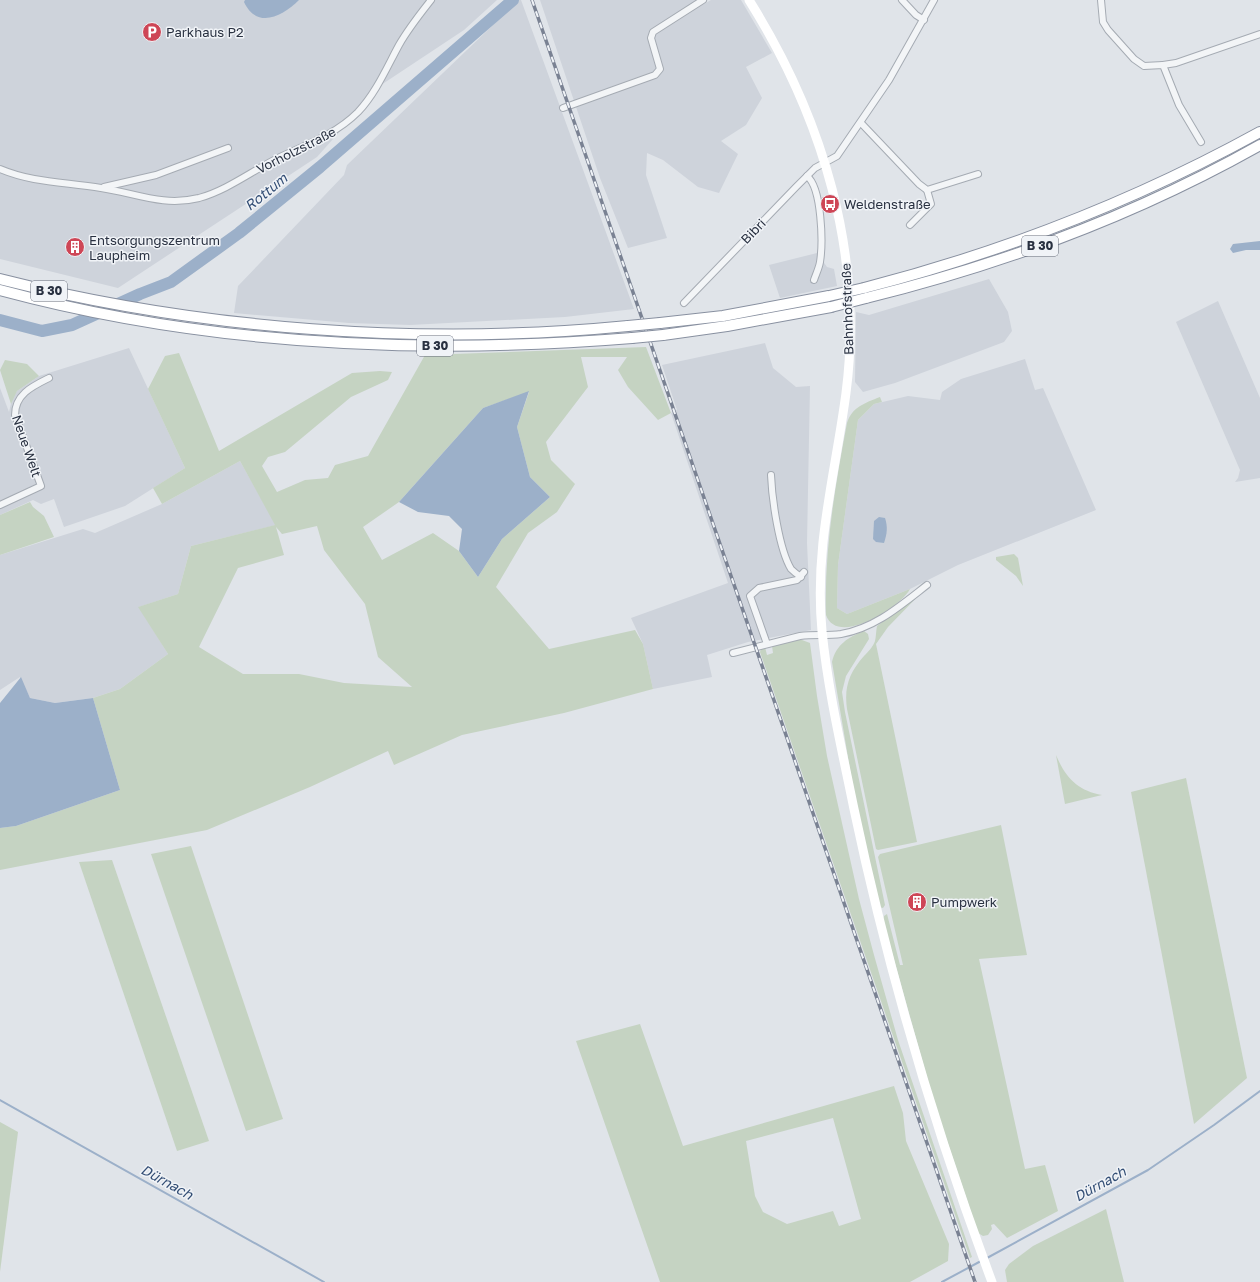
<svg xmlns="http://www.w3.org/2000/svg" width="1260" height="1282" font-family="'Golos Text',sans-serif">
  <style>
    .built { fill: #ced3db }
    .green { fill: #c5d3c2; fill-rule: evenodd }
    .water { fill: #9cb0c9 }
    .lines { fill: none; stroke-linecap: round; stroke-linejoin: round }
    .stream { stroke: #9cb0c9; stroke-width: 2 }
    .river { stroke: #9cb0c9; stroke-width: 12 }
    .minor-casing { stroke: #a5abb3; stroke-width: 8 }
    .trunk-casing { stroke: #8890a0; stroke-width: 12 }
    .minor { stroke: #f3f5f7; stroke-width: 6 }
    .secondary { stroke: #fff; stroke-width: 9 }
    .trunk { stroke: #fff; stroke-width: 10 }
    .rail-casing { stroke: #7a8293; stroke-width: 3.5 }
    .rail { stroke: #f0f3f7; stroke-width: 2; stroke-dasharray: 6; stroke-linecap: butt }
    .trunk-bridge-casing { stroke: #8890a0; stroke-width: 12; stroke-linecap: butt }
    .trunk-bridge { stroke: #fff; stroke-width: 10 }
    .labels { text-anchor: middle; stroke-width: 3; stroke-linejoin: round; paint-order: stroke }
    .shield { fill: #f0f3f7; stroke: #656b78; stroke-width: 1 }
    .shield-label { font-size: 12px; font-weight: bold; fill: #293141 }
    .poi-label { font-size: 13px; fill: #293141; stroke: #f0f3f7; text-anchor: start }
    .street-label { font-size: 13px; fill: #293141; stroke: #f0f3f7 }
    .water-label { font-size: 14px; font-style: italic; fill: #334e75; stroke: #f0f3f7 }
  </style>
  <rect width="100%" height="100%" fill="#e0e4e9"/>
  <g class="built">
    <polygon points="0,0 497,0 464,30 381,85 317,157 118,288 0,259"/>
    <polygon points="519,0 521,0 634,309 565,317 410,325 349,323 234,313 238,286 344,175 347,165"/>
    <polygon points="540,0 696,0 700,6 711,0 741,0 772,53 746,67 762,98 746,125 721,141 738,154 719,193 698,187 663,160 647,153 646,175 667,238 628,248 600,178"/>
    <polygon points="817,253 827,267 834,269 837,286 780,298 769,265"/>
    <polygon points="989,279 1008,312 1012,331 1004,342 895,383 863,392 855,382 856,312 869,315"/>
    <polygon points="1218,301 1260,398 1260,478 1235,482 1238,478 1240,470 1176,322"/>
    <polygon points="765,343 773,368 796,387 810,386 807,543 811,630 748,642 707,655 712,677 653,689 643,644 631,618 728,583 671,413 677,410 662,365"/>
    <polygon points="129,348 185,468 125,506 64,527 54,499 41,504 33,500 0,515 0,388 9,412 12,399 17,391 39,376"/>
    <polygon points="1025,359 1035,390 1043,388 1096,510 958,565 910,589 847,614 837,608 838,565 858,420 874,404 908,396 940,400 942,392 961,379"/>
    <polygon points="240,461 276,525 191,546 178,594 139,607 168,654 120,689 93,698 55,703 30,698 20,677 0,690 0,555 83,529 95,533 162,504"/>
  </g>
  <g class="green">
    <path d="M646 347 671 413 658 420 628 387 618 370 627 357H581L588 387 546 442 551 460 575 484 557 512 528 533 496 587 549 649 635 630 643 644 653 689 564 713 462 735 394 765 388 751 310 787 207 830 0 870V828L16 826 120 790 93 698 120 689 168 654 138 607 178 594 191 546 275 525 240 461 162 504 153 488 185 468 148 389 165 356 179 353 219 451 352 373 380 371 392 372 388 380 351 397 285 452 268 457 262 466 277 492 305 480 328 478 335 465 368 456 425 355ZM529 392 517 427 530 477 550 497 502 539 478 577 459 551 433 533 382 560 363 527 399 502 483 408ZM317 526 324 550 365 604 378 657 412 687 344 683 299 674H243L199 647 238 568 284 555 276 527 282 534Z"/>
    <polygon points="5,360 27,364 39,376 17,391 11,404 0,370"/>
    <path d="M880 397 882 402 874 404 858 420 838 565 837 608 847 614 910 589C900 608 837 647 826 615 824 550 835 487 847 423 852 407 865 403 880 397Z"/>
    <polygon points="30,502 33,507 44,516 54,537 0,555 0,515"/>
    <polygon points="1014,554 1018,558 1023,586 1016,576 996,560 996,557"/>
    <path d="M922 592 888 627 876 644 917 842 878 850 876 849 847 709C844 687 849 673 864 656 868 652 873 647 875 641 876 637 876 631 877 626Z"/>
    <path d="M864 631 868 634 869 639 846 676 842 692 845 712 885 905 883 908 879 907 854 793 832 662C836 645 848 637 864 631Z"/>
    <polygon points="792,640 802,640 810,643 817,696 827,756 859,899 874,955 898,1040 972,1257 970,1258 760,652 761,649 765,647 767,655 773,653 772,646"/>
    <path d="M1056 755C1065 777 1078 791 1102 795L1065 804Z"/>
    <polygon points="1186,778 1247,1078 1194,1124 1131,792"/>
    <polygon points="1001,825 1027,955 979,959 1025,1169 1045,1165 1058,1211 1007,1238 994,1224 991,1225 992,1229 988,1235 983,1236 978,1233 933,1099 883,920 884,916 887,914 900,965 903,965 878,857 880,854"/>
    <polygon points="191,846 283,1119 246,1131 151,854"/>
    <polygon points="112,860 209,1141 177,1151 79,862"/>
    <path d="M640 1024 683 1146 894 1086 903 1113 906 1141 949 1244 948 1261 910 1282H660L576 1041ZM833 1118 861 1219 839 1226 833 1211 787 1224 763 1212 755 1196 746 1141Z"/>
    <polygon points="0,1122 18,1132 0,1272"/>
    <polygon points="1106,1209 1124,1282 1007,1282 1005,1270 1009,1264 1033,1246"/>
  </g>
  <g class="water">
    <path d="M245 0H299C283 16 257 30 244 2Z"/>
    <polygon points="1260,241 1260,250 1246,250 1233,253 1230,249 1233,244"/>
    <polygon points="529,391 517,427 530,477 550,497 502,539 478,577 459,551 462,529 449,516 418,512 399,502 483,408"/>
    <path d="M879 517 885 518C888 527 887 534 884 543L876 542 873 539 874 521Z"/>
    <polygon points="21,677 30,698 55,703 93,698 120,790 16,826 0,828 0,703"/>
  </g>
  <g class="lines">
    <g class="stream">
      <polyline points="0,1100 324,1282"/>
      <polyline points="987,1258 1148,1170 1214,1125 1260,1091"/>
      <polyline points="942,1282 981,1261"/>
    </g>
    <polyline class="river" points="0,320 42,331 72,325 140,294 171,282 239,233 320,167 513,0"/>
    <defs>
      <g id="minor">
        <polyline points="902,0 916,15 924,20"/>
        <polyline points="1101,0 1103,22 1108,30 1134,59 1144,66 1163,65 1179,105 1201,142"/>
        <polyline points="1163,65 1176,63 1260,34"/>
        <polyline points="563,108 655,75 660,69 651,38 653,32 703,0"/>
        <polyline points="861,123 919,184 927,190 978,174"/>
        <path d="M0 169C33 183 66 182 101 188 135 193 163 207 199 198 228 190 253 170 280 157 308 144 336 134 358 112 376 93 387 67 399 45 408 29 420 14 431 0"/>
        <path d="M807 176C822 188 823 243 820 262 819 268 816 274 814 280"/>
        <polyline points="104,187 156,175 228,148"/>
        <polyline points="910,225 931,204 927,190"/>
        <polyline points="684,303 796,187 815,168 837,156 889,80 934,0"/>
        <path d="M771 475C772 499 779 549 791 569 794 572 798 575 801 577"/>
        <path d="M0 505 41 486 15 415C15 394 33 386 49 378"/>
        <polyline points="767,644 750,596 759,588 797,580 804,572"/>
        <path d="M733 653 800 636C814 634 827 636 841 634 875 628 900 606 927 585"/>
      </g>
      <g id="trunk">
        <path d="M0 279C201 330 422 346 628 326"/>
        <path d="M864 288C1004 252 1133 202 1260 132"/>
        <path d="M0 290C204 345 422 355 632 338"/>
        <path d="M866 298C1004 264 1136 215 1260 145"/>
        <polyline points="660,323 723,316 829,296"/>
        <polyline points="663,335 727,326 831,307"/>
      </g>
    </defs>
    <use href="#minor" class="minor-casing"/>
    <use href="#trunk" class="trunk-casing"/>
    <use href="#minor" class="minor"/>
    <path class="secondary" d="M749 0C823 118 864 254 846 393 835 476 814 547 822 631 828 691 842 750 854 809 888 970 934 1127 992 1282"/>
    <use href="#trunk" class="trunk"/>
    <defs>
      <polyline id="rail" points="532,0 975,1282"/>
    </defs>
    <use href="#rail" class="rail-casing"/>
    <use href="#rail" class="rail"/>
    <defs>
      <g id="trunk-bridge">
        <polyline points="829,296 864,288"/>
        <polyline points="831,307 866,298"/>
        <polyline points="628,326 660,323"/>
        <polyline points="632,338 663,335"/>
      </g>
    </defs>
    <use href="#trunk-bridge" class="trunk-bridge-casing"/>
    <use href="#trunk-bridge" class="trunk-bridge"/>
  </g>
  <defs>
    <symbol id="parking-disc" viewBox="-11 -11 22 22"><circle r="9.5" fill="#ce4656" stroke="#f0f3f7"/><path d="M-3.5-5.5H1a3.5 3.5 0 0 1 0 7H-1V5.5H-3.5ZM-1-3.4V-.6H.8a1.4 1.4 0 0 0 0-2.8Z" fill="#fff"/></symbol>
    <symbol id="bus-disc" viewBox="-11 -11 22 22"><circle r="9.5" fill="#ce4656" stroke="#f0f3f7"/><path d="M-5-6H5V4H4V6H2V4H-2V6H-4V4H-5ZM-3.5-4V0h7V-4ZM-3.5 1.2v1.5H-2V1.2ZM2 1.2v1.5H3.5V1.2Z" fill="#fff"/></symbol>
    <symbol id="building-disc" viewBox="-11 -11 22 22"><circle r="9.5" fill="#ce4656" stroke="#f0f3f7"/><path d="M-4-6H4V6H1V3H-1V6H-4ZM-2.5-4.3h1.7v1.8h-1.7ZM.8-4.3h1.7v1.8H.8ZM-2.5-1h1.7V.8h-1.7ZM.8-1h1.7V.8H.8Z" fill="#fff"/></symbol>
  </defs>
  <g fill-rule="evenodd">
    <use href="#parking-disc" x="141" y="21" width="22" height="22"/>
    <use href="#bus-disc" x="819" y="193" width="22" height="22"/>
    <use href="#building-disc" x="64" y="236" width="22" height="22"/>
    <use href="#building-disc" x="906" y="891" width="22" height="22"/>
  </g>
  <g class="labels">
    <g class="shield">
      <rect x="1022" y="236" width="36" height="20" rx="3"/>
      <rect x="31" y="281" width="36" height="20" rx="3"/>
      <rect x="417" y="336" width="36" height="20" rx="3"/>
    </g>
    <g class="shield-label">
      <text x="1040" y="250">B 30</text>
      <text x="49" y="295">B 30</text>
      <text x="435" y="350">B 30</text>
    </g>
    <g class="poi-label">
      <text x="166" y="37">Parkhaus P2</text>
      <text x="844" y="209">Weldenstraße</text>
      <text x="89" y="245">Entsorgungszentrum<tspan x="89" dy="15">Laupheim</tspan></text>
      <text x="931" y="907">Pumpwerk</text>
    </g>
    <g class="street-label">
      <text transform="translate(296 150) rotate(-27)" y="5">Vorholzstraße</text>
      <text transform="translate(753 231) rotate(-46)" y="5">Bibri</text>
      <text transform="translate(847 309) rotate(-92)" y="5">Bahnhofstraße</text>
      <text transform="translate(27 446) rotate(71)" y="5">Neue Welt</text>
    </g>
    <g class="water-label">
      <text transform="translate(266 192) rotate(-39)" y="5">Rottum</text>
      <text transform="translate(167 1182) rotate(29)" y="5">Dürnach</text>
      <text transform="translate(1100 1184) rotate(-29)" y="5">Dürnach</text>
    </g>
  </g>
</svg>
